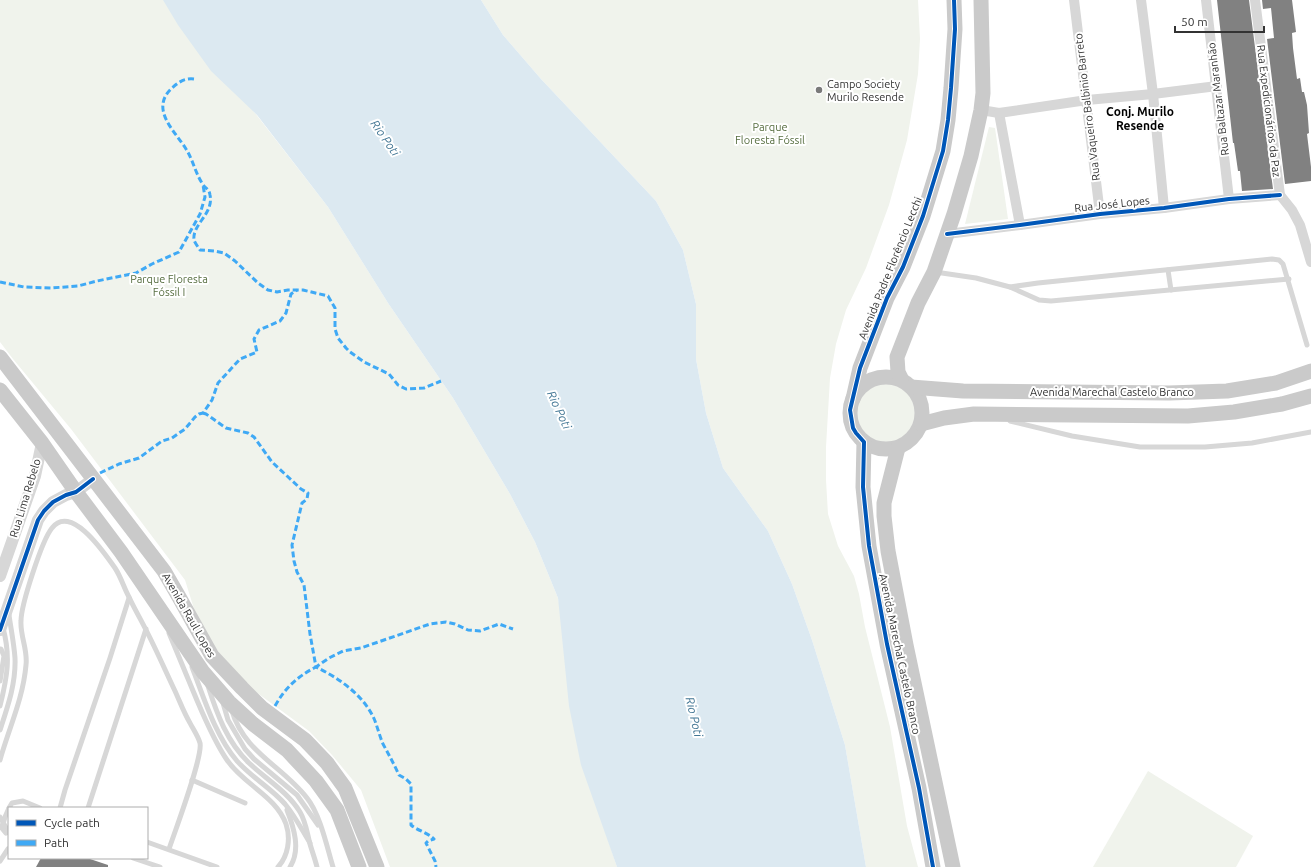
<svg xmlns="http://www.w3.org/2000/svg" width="1311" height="867" font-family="Ubuntu,sans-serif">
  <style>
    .green { fill: #f0f3ec }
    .water { fill: #dce9f1 }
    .building { fill: #818181 }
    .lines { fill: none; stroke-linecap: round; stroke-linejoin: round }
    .service { stroke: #d7d7d7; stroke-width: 5 }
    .minor { stroke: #d7d7d7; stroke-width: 10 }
    .tertiary { stroke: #d7d7d7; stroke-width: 12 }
    .primary { stroke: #cacaca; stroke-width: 15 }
    .quiet { stroke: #3fa9f5; stroke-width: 3; stroke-dasharray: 6 3; stroke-linecap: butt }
    .cycleway-casing { stroke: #fff; stroke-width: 6 }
    .cycleway { stroke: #0057b8; stroke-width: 4 }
    .poi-dot { fill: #7a7a7a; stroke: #fff; stroke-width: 1.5 }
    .labels { text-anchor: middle; stroke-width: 4; stroke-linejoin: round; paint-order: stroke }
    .poi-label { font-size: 11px; fill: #333; stroke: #fff; text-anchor: start }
    .street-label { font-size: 11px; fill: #333; stroke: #fff }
    .park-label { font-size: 11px; fill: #576e40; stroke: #fff }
    .neighbourhood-label { font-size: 12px; font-weight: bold; fill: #000; stroke: #fff }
    .water-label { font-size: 12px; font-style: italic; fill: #427694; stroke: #fff }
  </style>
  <rect width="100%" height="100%" fill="#fff"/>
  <g class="green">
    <polygon points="0,0 167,0 328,207 388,303 453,398 510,494 535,542 558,598 600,816 617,867 390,867 361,790 332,755 309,731 248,686 227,664 210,640 195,612 185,580 71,429 13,359 0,342"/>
    <polygon points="481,0 918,0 920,39 918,74 907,140 889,205 866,268 846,310 836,344 830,378 826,447 826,480 828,514 838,546 854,576 859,594 865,627 890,727 907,826 918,867 866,867 845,745 812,640 792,584 768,531 723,468 706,413 696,359 696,304 683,250 656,201 541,79 503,35"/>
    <polygon points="989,127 995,128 1008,219 965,224"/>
    <circle cx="886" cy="413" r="29"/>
    <polygon points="1148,771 1253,836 1236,867 1093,867"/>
  </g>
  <polygon class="water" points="163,0 481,0 503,35 541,79 656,201 683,250 696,304 696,359 706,413 723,468 768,531 792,584 812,640 845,745 866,867 617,867 581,765 569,706 558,598 535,542 510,494 453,398 388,303 328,207 257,115 211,71 178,25"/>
  <g class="building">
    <polygon points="1217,0 1249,0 1273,189 1242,191 1240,171 1238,171 1234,143 1233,143"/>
    <polygon points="1262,0 1292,0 1296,32 1292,33 1293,48 1297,79 1300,78 1302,92 1304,92 1307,105 1309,133 1307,134 1311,167 1311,181 1285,184 1267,39 1274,38 1271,8 1263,9"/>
    <polygon points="41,858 87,858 108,865 108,867 36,867"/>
  </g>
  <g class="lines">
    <g class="service">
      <polyline points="1168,270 1171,290"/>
      <polyline points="935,272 976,278 1010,287 1039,300 1051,301 1289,279"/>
      <polyline points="1010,287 1038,283 1272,259 1279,260 1283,264 1307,345"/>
      <polyline points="1010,421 1072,436 1140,447 1205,447 1252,443 1311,432"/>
      <path d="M169 633C178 655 187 676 196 698 205 719 214 741 227 760 244 785 276 796 286 824 291 839 288 856 278 867"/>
      <polyline points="0,649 1,649 4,656 0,681"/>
      <path d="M192 667C204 698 215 735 237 761 251 777 271 788 285 804 295 816 302 830 310 843"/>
      <path d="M208 686C217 714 227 742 249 763 266 779 288 792 300 812 306 822 307 833 310 844 312 851 315 859 317 867"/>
      <polyline points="223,703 228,720 245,749 254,759 297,795 318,825"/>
      <path d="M0 706C7 678 11 657 3 628"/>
      <path d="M232 711C244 752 282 766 307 798 320 814 327 847 333 867"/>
      <path d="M0 730C8 706 16 683 15 658 14 644 11 629 9 615"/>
      <path d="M0 760C9 728 23 699 26 665 28 650 20 636 21 621 21 605 42 540 52 528 71 503 105 554 115 568 121 577 124 588 129 597 134 608 140 618 145 628 156 649 165 670 175 691 180 702 184 713 190 723 193 729 198 736 200 743 203 757 175 831 169 849"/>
      <polyline points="192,780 245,803"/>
      <polyline points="9,808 12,803 23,801 40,808"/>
      <polyline points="60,808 65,790 110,658 129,598"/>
      <polyline points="88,808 146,629"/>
      <path d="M287 810C294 828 301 850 290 867"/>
      <polyline points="0,817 9,833"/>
      <polyline points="3,824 5,817 9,808"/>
      <polyline points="0,826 6,833"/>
      <polyline points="147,842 217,867"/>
      <polyline points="133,858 160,867"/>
      <polyline points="0,861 8,849"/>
    </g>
    <g class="minor">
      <polyline points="1074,0 1100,214"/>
      <polyline points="1141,0 1153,94 1164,208"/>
      <polyline points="1206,0 1229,199"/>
      <polyline points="1255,0 1280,195 1292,210 1300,225 1311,262"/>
      <polyline points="981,110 999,113 1020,225"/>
      <polyline points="999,113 1087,100 1153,94 1217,86"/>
      <polyline points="947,234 1020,225 1100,214 1164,208 1229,199 1280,195"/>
    </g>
    <g class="tertiary">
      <polyline points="0,576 35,476 42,443"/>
      <polyline points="0,630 38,520 44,511 53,502 66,495 76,492 93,479"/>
    </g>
    <g class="primary">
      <polyline points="0,357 164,571 179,597 212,656 242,688 262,708 305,740 327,763 345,788 377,867"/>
      <circle cx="886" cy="413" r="36"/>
      <polyline points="902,380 898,372 897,357 918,303 934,272 954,214 971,156 981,110 983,93 981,0"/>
      <polyline points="911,387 963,391 1169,393 1227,391 1276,383 1311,371"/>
      <polyline points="0,390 42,443 76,492 121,552 203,672 229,702 253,724 287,750 316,781 337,810 359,867"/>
      <polyline points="853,399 860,368 887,298 903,267 923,216 943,151 948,120 951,88 955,29 954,0"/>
      <polyline points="921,424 944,418 974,414 1188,416 1234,412 1282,404 1311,396"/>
      <polyline points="864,442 863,487 869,546 887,644 919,788 933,867"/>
      <polyline points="898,448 884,503 884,516 888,551 906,645 953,867"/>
    </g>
    <g class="quiet">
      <path d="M194 79C184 78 179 82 172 88 149 109 175 131 186 149 193 160 195 172 202 183 204 188 209 188 210 195 214 214 192 224 194 240 195 243 198 247 200 250L214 251 224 253 235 261 258 283 268 290 277 292 288 290H303L328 296 335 308V329L338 338 346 348 350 352 364 362 389 374 398 385 406 389 424 388 441 381"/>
      <polyline points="0,282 24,287 51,288 78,286 97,281 136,273 152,264 179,252 200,214 205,197 203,185"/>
      <polyline points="203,413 206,414 226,428 248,433 254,437 272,462 301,489 308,493 307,499 302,503 292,545 294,561 297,572 304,585 310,634 316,667 329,658 343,651 361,648 430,624 446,622 455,624 468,630 480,631 499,624 513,629"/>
      <polyline points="100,473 119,464 139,458 162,441 172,438 185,429 195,417 199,414 203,413 212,400 218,383 240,359 257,352 254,339 259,330 280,321 286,313 291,294 297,290"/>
      <path d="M275 706C285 688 298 676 316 667 339 678 365 696 375 721 378 729 380 737 383 744 389 755 394 764 399 775L406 779 411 784V825C418 831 427 832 434 839L428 841 426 843 435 861 436 867"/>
    </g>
    <defs>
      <g id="cycleway">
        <polyline points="947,234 1020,225 1100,214 1164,208 1229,199 1280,195"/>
        <polyline points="0,630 38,520 44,511 53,502 66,495 76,492 93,479"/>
        <polyline points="933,867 919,788 887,644 869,546 863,487 864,442 856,433 853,428 850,410 860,368 887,298 903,267 923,216 943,151 948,120 951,88 955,29 954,0"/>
      </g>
    </defs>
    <use href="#cycleway" class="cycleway-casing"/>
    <use href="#cycleway" class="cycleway"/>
  </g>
  <circle class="poi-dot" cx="819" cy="90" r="4"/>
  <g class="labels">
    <g class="poi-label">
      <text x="827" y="88">Campo Society<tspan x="827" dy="13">Murilo Resende</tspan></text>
    </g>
    <g class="street-label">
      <text transform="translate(1218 99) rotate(-97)" y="4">Rua Baltazar Maranhão</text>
      <text transform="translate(1087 107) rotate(-97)" y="4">Rua Vaqueiro Balbinio Barreto</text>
      <text transform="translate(1269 111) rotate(83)" y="4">Rua Expedicionários da Paz</text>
      <text transform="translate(1112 204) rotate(-6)" y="4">Rua José Lopes</text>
      <text transform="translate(890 268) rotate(-68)" y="4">Avenida Padre Florêncio Lecchi</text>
      <text x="1112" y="396">Avenida Marechal Castelo Branco</text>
      <text transform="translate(25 498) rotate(-73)" y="4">Rua Lima Rebelo</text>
      <text transform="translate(189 615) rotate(60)" y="4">Avenida Raul Lopes</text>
      <text transform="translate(900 654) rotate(78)" y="4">Avenida Marechal Castelo Branco</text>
    </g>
    <g class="park-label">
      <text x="770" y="131">Parque<tspan x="770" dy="13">Floresta Fóssil</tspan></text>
      <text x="169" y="283">Parque Floresta<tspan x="169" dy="13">Fóssil I</tspan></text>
    </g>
    <g class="neighbourhood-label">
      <text x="1140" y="116">Conj. Murilo<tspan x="1140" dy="14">Resende</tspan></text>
    </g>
    <g class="water-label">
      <text transform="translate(385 138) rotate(55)" y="4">Rio Poti</text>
      <text transform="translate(559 410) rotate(65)" y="4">Rio Poti</text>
      <text transform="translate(694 717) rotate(77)" y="4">Rio Poti</text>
    </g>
  </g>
  <rect x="8" y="807" width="140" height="52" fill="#ffffff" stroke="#adadad"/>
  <rect x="16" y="820" width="20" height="6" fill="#0057b8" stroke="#adadad"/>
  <text x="44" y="827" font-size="12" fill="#333333">Cycle path</text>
  <rect x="16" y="840" width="20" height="6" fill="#3fa9f5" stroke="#adadad"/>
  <text x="44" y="847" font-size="12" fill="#333333">Path</text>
  <path d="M1175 26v6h89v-6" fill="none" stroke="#333333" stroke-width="2"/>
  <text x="1181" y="26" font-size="12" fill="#333333" stroke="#ffffff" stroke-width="3" paint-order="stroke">50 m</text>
</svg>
